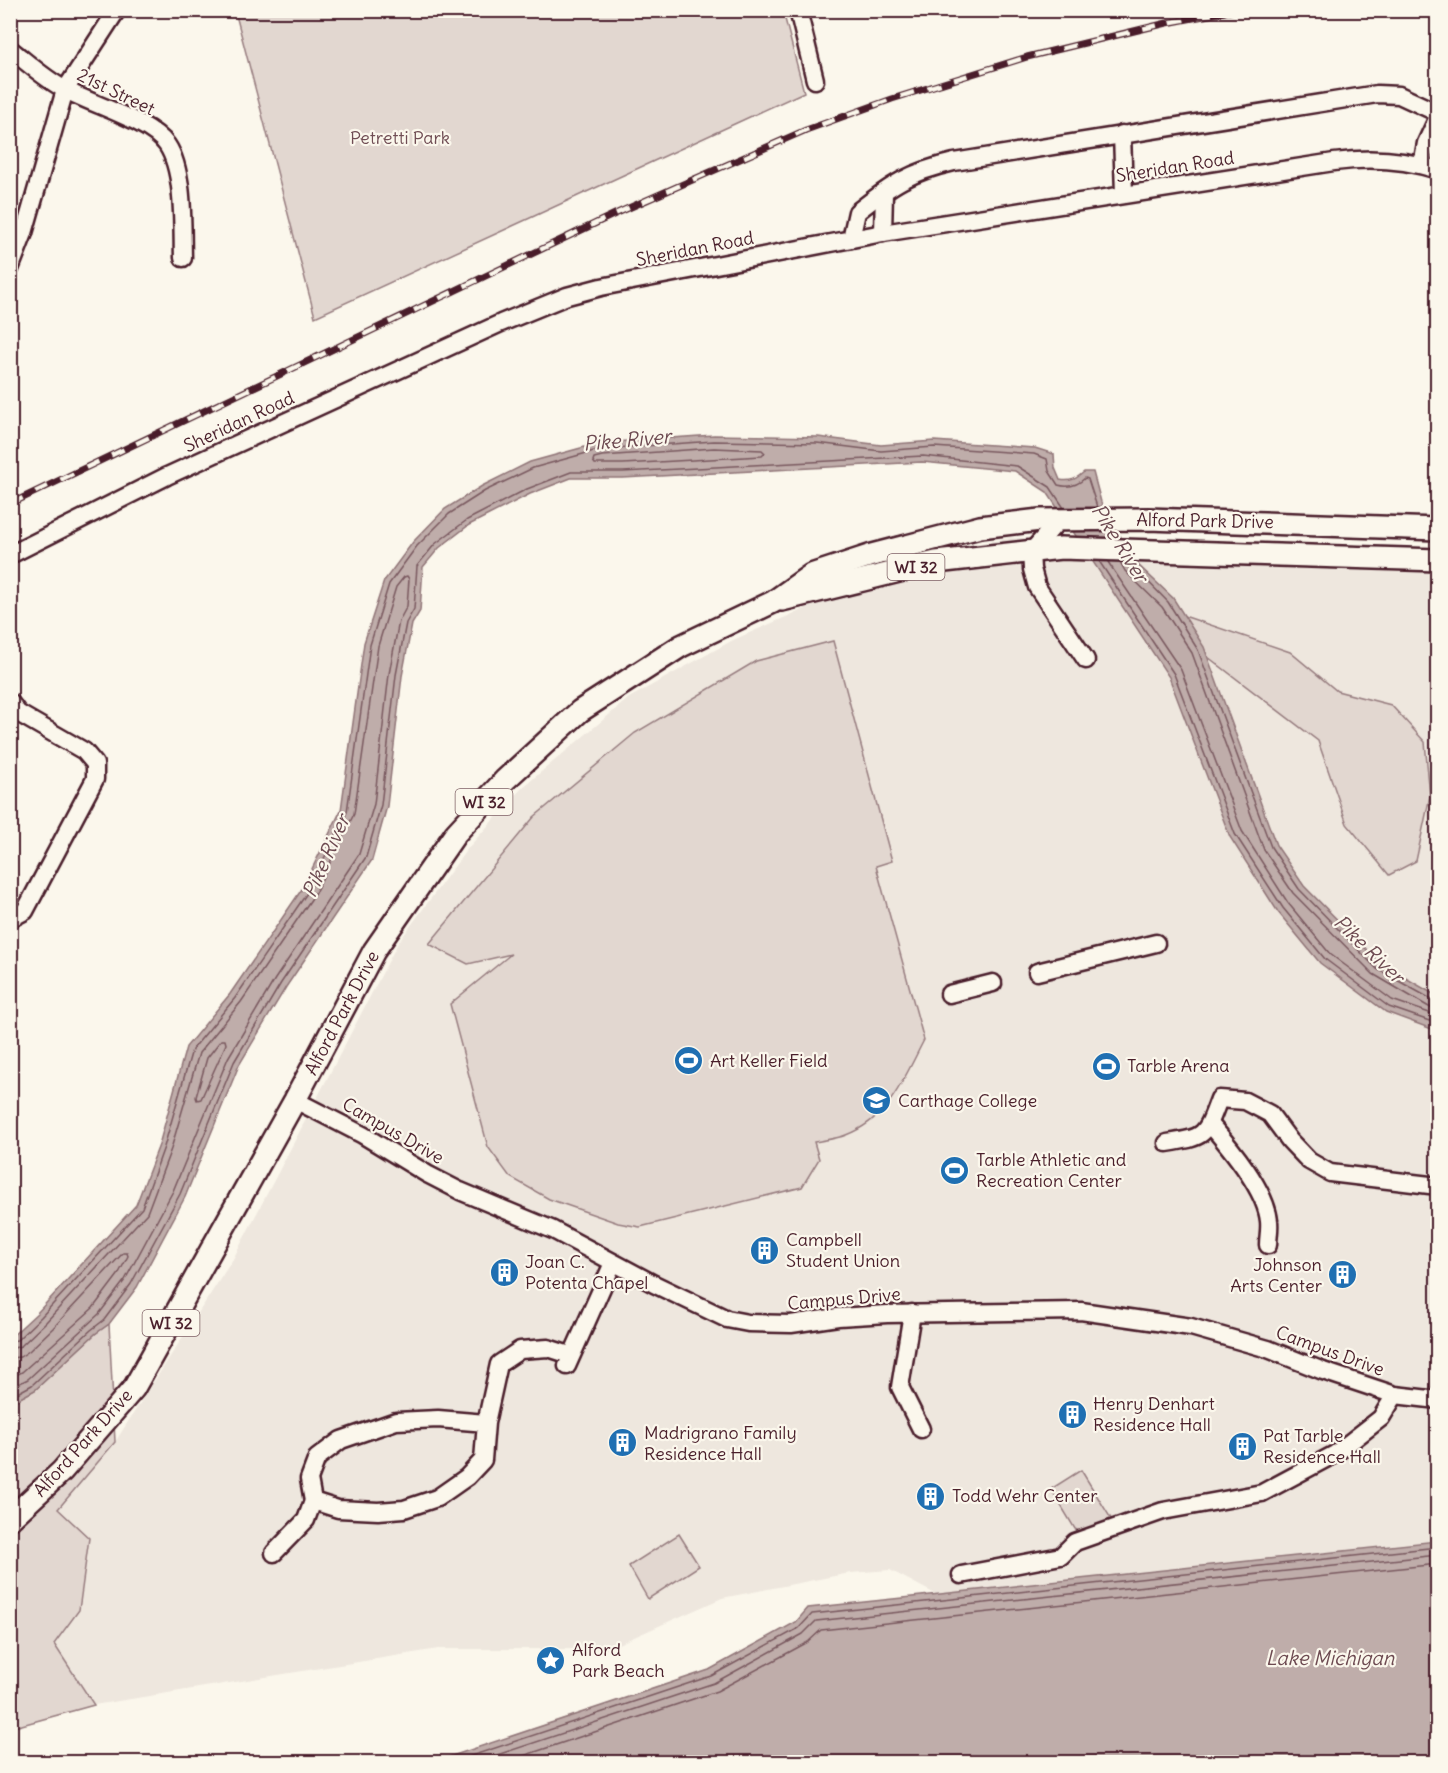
<svg xmlns="http://www.w3.org/2000/svg" width="1448" height="1773" font-family="Delius,sans-serif">
  <style>
    .built { fill: #eee7de }
    .green { fill: #e2d7d0; stroke: #967b7e; stroke-width: 1.5 }
    .water { fill: #bfadaa; stroke: #907477; stroke-width: 1.5 }
    .lines { fill: none; stroke-linecap: round; stroke-linejoin: round }
    .shore { stroke: #79585e; stroke-width: 1.5 }
    .minor-casing { stroke: #4a1f2b; stroke-width: 21 }
    .major-casing { stroke: #4a1f2b; stroke-width: 26 }
    .minor { stroke: #fbf7ec; stroke-width: 16 }
    .major { stroke: #fbf7ec; stroke-width: 21 }
    .rail-casing { stroke: #4a1f2b; stroke-width: 7 }
    .rail { stroke: #fbf7ec; stroke-width: 4.5; stroke-dasharray: 14; stroke-linecap: butt }
    .labels { text-anchor: middle; stroke-width: 4.5; stroke-linejoin: round; paint-order: stroke }
    .shield { fill: #fbf7ec; stroke: #7f6065; stroke-width: 1.5 }
    .shield-label { font-size: 16px; font-weight: bold; fill: #4a1f2b }
    .street-label { font-size: 18px; fill: #4a1f2b; stroke: #fbf7ec }
    .park-label { font-size: 18px; fill: #704d54; stroke: #fbf7ec }
    .poi-label { font-size: 18px; fill: #4a1f2b; stroke: #fbf7ec; text-anchor: start }
    .water-label { font-size: 20px; font-style: italic; fill: #6d4a51; stroke: #fbf7ec }
  </style>
  <rect width="100%" height="100%" fill="#fbf7ec"/>
  <filter id="ink" filterUnits="userSpaceOnUse"><feTurbulence type="fractalNoise" baseFrequency=".0167" numOctaves="2"/><feDisplacementMap in="SourceGraphic" scale="12" xChannelSelector="R" yChannelSelector="G"/><feConvolveMatrix kernelMatrix="1 2 1 2 8 2 1 2 1" color-interpolation-filters="sRGB"/></filter>
  <g filter="url(#ink)">
    <polygon class="built" points="1010,538 1180,539 1437,548 1437,1541 937,1595 890,1570 850,1573 722,1598 607,1649 438,1649 94,1705 54,1644 79,1610 58,1509 115,1442 233,1259 398,943 468,848 522,788 629,698 733,640 820,602 870,569 947,549"/>
    <g class="green">
      <polygon points="235,11 783,11 804,92 315,317"/>
      <polygon points="1184,616 1290,652 1337,691 1391,705 1425,742 1430,796 1416,861 1389,875 1347,824 1318,741 1208,657"/>
      <path d="M833 641 892 861 876 866 924 1040C904 1078 890 1118 846 1135 836 1139 824 1140 814 1142L819 1159 802 1187 640 1227 618 1223 549 1199 510 1177 488 1147 450 1004 511 954 468 964 429 944 534 817 635 733 756 661Z"/>
      <polygon points="109,1324 115,1442 58,1509 89,1538 79,1610 54,1644 94,1705 11,1728 11,1403 35,1390 95,1334"/>
      <polygon points="1081,1470 1115,1525 1088,1535 1075,1529 1051,1489"/>
      <polygon points="679,1534 699,1566 648,1599 629,1566"/>
    </g>
    <g class="water">
      <path d="M714 435 818 437 881 445 934 441 1035 448 1054 454 1055 468 1060 480C1071 482 1076 479 1084 472H1093L1101 502 1135 562 1173 598 1204 647 1276 845 1304 886 1381 964 1437 996V1031L1386 1012 1320 963 1278 912 1230 837 1169 677 1047 492 1015 471 922 462 623 478H571L530 494 469 525 439 548 423 567 420 611 412 624 402 676 387 806 372 860 286 987 239 1065 185 1197 137 1287 109 1324 95 1334 35 1390 11 1403V1337L37 1313 136 1205 159 1145 186 1047 230 994 302 889 341 810 364 643 384 581 413 542 445 509 482 486 530 462 599 443Z"/>
      <polygon points="1437,1541 1437,1762 434,1762 709,1670 796,1622 808,1608"/>
    </g>
    <g class="lines">
      <g class="shore">
        <polygon points="714,448 762,450 765,453 762,456 623,464 595,464 593,461 594,458 602,456"/>
        <polyline points="1099,561 1174,674 1235,834 1283,908 1325,959 1389,1007 1438,1024"/>
        <polyline points="1108,562 1181,670 1242,831 1288,903 1330,954 1392,1000 1438,1016"/>
        <polyline points="1120,562 1125,571 1162,607 1192,653 1264,850 1293,893 1373,974 1429,1007 1438,1008"/>
        <polyline points="1129,562 1168,602 1198,650 1271,847 1299,889 1377,969 1433,1000 1438,1001"/>
        <polygon points="221,1040 225,1040 226,1044 201,1099 197,1100 196,1097 207,1058"/>
        <path d="M10 1341 17 1340 41 1317 142 1208 164 1147 192 1050 235 998 307 893 347 812 370 645 389 584 417 546 449 514 485 491 533 468 601 449 714 441 817 443 881 451 934 447 1034 454 1047 459 1049 471 1058 485C1069 488 1077 486 1085 478L1088 479 1097 507"/>
        <polyline points="10,1349 21,1346 46,1322 147,1213 171,1149 199,1053 241,1002 314,895 354,814 378,646 396,587 404,577 407,576 409,579 407,606 399,621 389,674 374,804 359,854 275,979 228,1058 173,1191 125,1280 99,1314 28,1379 10,1388"/>
        <polyline points="10,1358 20,1357 29,1351 53,1328 123,1253 127,1253 128,1256 118,1275 93,1308 22,1372 10,1378"/>
        <polyline points="10,1397 32,1385 91,1330 104,1320 131,1284 180,1194 234,1062 281,983 366,857 381,805 396,675 406,623 414,609 417,566 435,544 467,520 527,489 571,472 623,472 923,456 1017,466 1050,487 1064,508"/>
        <polyline points="453,1762 711,1676 799,1628 812,1614 1438,1547"/>
        <polyline points="476,1762 714,1683 803,1634 816,1621 1438,1555"/>
        <polyline points="505,1762 717,1691 808,1642 821,1630 1438,1564"/>
      </g>
      <defs>
        <g id="minor">
          <polyline points="798,10 815,80"/>
          <path d="M10 49C28 63 46 80 66 90 93 105 151 121 167 145 185 172 182 227 183 258"/>
          <polyline points="1122,134 1124,194"/>
          <polyline points="1422,165 1426,143 1438,117"/>
          <polyline points="883,233 884,193"/>
          <path d="M851 239 857 212C892 184 910 172 954 162L1377 94 1399 95 1438 113"/>
          <polyline points="10,269 24,233 65,90 117,10"/>
          <polyline points="1059,520 1031,552 1032,569 1037,587 1086,660"/>
          <path d="M10 555 167 476 501 323 567 296 601 287 883 233 1334 162C1369 157 1404 159 1438 170"/>
          <polyline points="10,702 18,713 84,751 95,764 95,779 25,911 10,919"/>
          <polyline points="1037,972 1156,943"/>
          <polyline points="949,994 993,983"/>
          <polyline points="295,1100 363,1135 427,1174 460,1191 553,1230 654,1284 727,1319 748,1323 791,1324 838,1317 887,1314 1081,1311 1191,1327 1268,1349 1323,1371 1395,1395 1438,1400"/>
          <path d="M1210 1124C1230 1147 1266 1190 1269 1221 1270 1229 1268 1237 1268 1245"/>
          <path d="M1167 1143C1205 1137 1205 1137 1219 1099L1245 1101 1270 1114 1290 1141 1309 1161 1330 1173 1438 1186"/>
          <polyline points="912,1313 900,1387 921,1429"/>
          <polyline points="567,1366 613,1263"/>
          <polyline points="486,1423 438,1419 396,1421 341,1440 317,1458 309,1479 313,1501 338,1509 378,1511 404,1509 437,1498 467,1477 483,1460 486,1423 499,1364 520,1350 548,1348 570,1355"/>
          <polyline points="274,1553 306,1520 313,1501"/>
          <polyline points="961,1575 1061,1556 1075,1542 1163,1511 1262,1493 1335,1454 1381,1418 1395,1395"/>
        </g>
        <g id="major">
          <polyline points="782,600 936,562 1061,548 1438,560"/>
          <polyline points="10,1519 62,1471 134,1388 295,1100 374,951 456,833 505,780 580,711 681,646 773,602 811,575 872,555 980,527 1040,520 1148,519 1438,529"/>
        </g>
      </defs>
      <use href="#minor" class="minor-casing"/>
      <use href="#major" class="major-casing"/>
      <use href="#minor" class="minor"/>
      <use href="#major" class="major"/>
      <defs>
        <polyline id="rail" points="10,504 615,214 806,130 892,99 1027,57 1167,23 1235,10"/>
      </defs>
      <use href="#rail" class="rail-casing"/>
      <use href="#rail" class="rail"/>
    </g>
  </g>
  <defs>
    <symbol id="stadium-disc" viewBox="-11 -11 22 22"><circle r="9.5" fill="#1f6fb2" stroke="#fbf7ec"/><path d="M0-5a6.5 5 0 1 0 0 10a6.5 5 0 1 0 0-10ZM-3.5-1.8h7v3.6h-7Z" fill="#fff"/></symbol>
    <symbol id="university-disc" viewBox="-11 -11 22 22"><circle r="9.5" fill="#1f6fb2" stroke="#fbf7ec"/><path d="M0-5L7-2L0 1L-7-2ZM-4 1L0 2.5L4 1V4Q0 6-4 4Z" fill="#fff"/></symbol>
    <symbol id="building-disc" viewBox="-11 -11 22 22"><circle r="9.5" fill="#1f6fb2" stroke="#fbf7ec"/><path d="M-4-6H4V6H1V3H-1V6H-4ZM-2.5-4.3h1.7v1.8h-1.7ZM.8-4.3h1.7v1.8H.8ZM-2.5-1h1.7V.8h-1.7ZM.8-1h1.7V.8H.8Z" fill="#fff"/></symbol>
    <symbol id="sight-disc" viewBox="-11 -11 22 22"><circle r="9.5" fill="#1f6fb2" stroke="#fbf7ec"/><path d="M0-6L1.8-2.2L6-1.7L2.9 1.2L3.7 5.4L0 3.3L-3.7 5.4L-2.9 1.2L-6-1.7L-1.8-2.2Z" fill="#fff"/></symbol>
  </defs>
  <g fill-rule="evenodd">
    <use href="#stadium-disc" x="672" y="1044" width="33" height="33"/>
    <use href="#stadium-disc" x="1090" y="1050" width="33" height="33"/>
    <use href="#university-disc" x="860" y="1084" width="33" height="33"/>
    <use href="#stadium-disc" x="938" y="1154" width="33" height="33"/>
    <use href="#building-disc" x="748" y="1234" width="33" height="33"/>
    <use href="#building-disc" x="488" y="1256" width="33" height="33"/>
    <use href="#building-disc" x="1326" y="1258" width="33" height="33"/>
    <use href="#building-disc" x="1056" y="1398" width="33" height="33"/>
    <use href="#building-disc" x="606" y="1426" width="33" height="33"/>
    <use href="#building-disc" x="1226" y="1430" width="33" height="33"/>
    <use href="#building-disc" x="914" y="1480" width="33" height="33"/>
    <use href="#sight-disc" x="534" y="1644" width="33" height="33"/>
  </g>
  <g class="labels">
    <g class="shield">
      <rect x="887.5" y="554" width="57" height="26" rx="4.5"/>
      <rect x="455.5" y="789" width="57" height="26" rx="4.5"/>
      <rect x="142.5" y="1310" width="57" height="26" rx="4.5"/>
    </g>
    <g class="shield-label">
      <text x="916" y="573">WI 32</text>
      <text x="484" y="808">WI 32</text>
      <text x="171" y="1329">WI 32</text>
    </g>
    <g class="street-label">
      <text transform="translate(116 92) rotate(26)" y="6">21st Street</text>
      <text transform="translate(1175 167) rotate(-9)" y="6">Sheridan Road</text>
      <text transform="translate(695 249) rotate(-11)" y="6">Sheridan Road</text>
      <text transform="translate(239 422) rotate(-25)" y="6">Sheridan Road</text>
      <text transform="translate(1205 521) rotate(1)" y="6">Alford Park Drive</text>
      <text transform="translate(342 1013) rotate(-62)" y="6">Alford Park Drive</text>
      <text transform="translate(393 1131) rotate(30)" y="6">Campus Drive</text>
      <text transform="translate(844 1299) rotate(-5)" y="6">Campus Drive</text>
      <text transform="translate(1330 1351) rotate(20)" y="6">Campus Drive</text>
      <text transform="translate(83 1443) rotate(-48)" y="6">Alford Park Drive</text>
    </g>
    <g class="park-label">
      <text x="400" y="144">Petretti Park</text>
    </g>
    <g class="poi-label">
      <text x="710" y="1067">Art Keller Field</text>
      <text x="1127" y="1072">Tarble Arena</text>
      <text x="898" y="1107">Carthage College</text>
      <text x="976" y="1166">Tarble Athletic and<tspan x="976" dy="21">Recreation Center</tspan></text>
      <text x="786" y="1246">Campbell<tspan x="786" dy="21">Student Union</tspan></text>
      <text x="525" y="1268">Joan C.<tspan x="525" dy="21">Potenta Chapel</tspan></text>
      <text x="1322" y="1271" text-anchor="end">Johnson<tspan x="1322" dy="21">Arts Center</tspan></text>
      <text x="1093" y="1410">Henry Denhart<tspan x="1093" dy="21">Residence Hall</tspan></text>
      <text x="644" y="1439">Madrigrano Family<tspan x="644" dy="21">Residence Hall</tspan></text>
      <text x="1263" y="1442">Pat Tarble<tspan x="1263" dy="21">Residence Hall</tspan></text>
      <text x="952" y="1502">Todd Wehr Center</text>
      <text x="572" y="1656">Alford<tspan x="572" dy="21">Park Beach</tspan></text>
    </g>
    <g class="water-label">
      <text transform="translate(627 440) rotate(-5)" y="7">Pike River</text>
      <text transform="translate(1120 543) rotate(58)" y="7">Pike River</text>
      <text transform="translate(326 856) rotate(-66)" y="7">Pike River</text>
      <text transform="translate(1369 949) rotate(44)" y="7">Pike River</text>
      <text x="1330" y="1665">Lake Michigan</text>
    </g>
  </g>
  <rect width="1448" height="1773" fill="none" stroke="#fbf7ec" stroke-width="36"/>
  <rect x="18" y="18" width="1412" height="1737" fill="none" stroke="#4a1f2b" stroke-width="2" filter="url(#ink)"/>
</svg>
